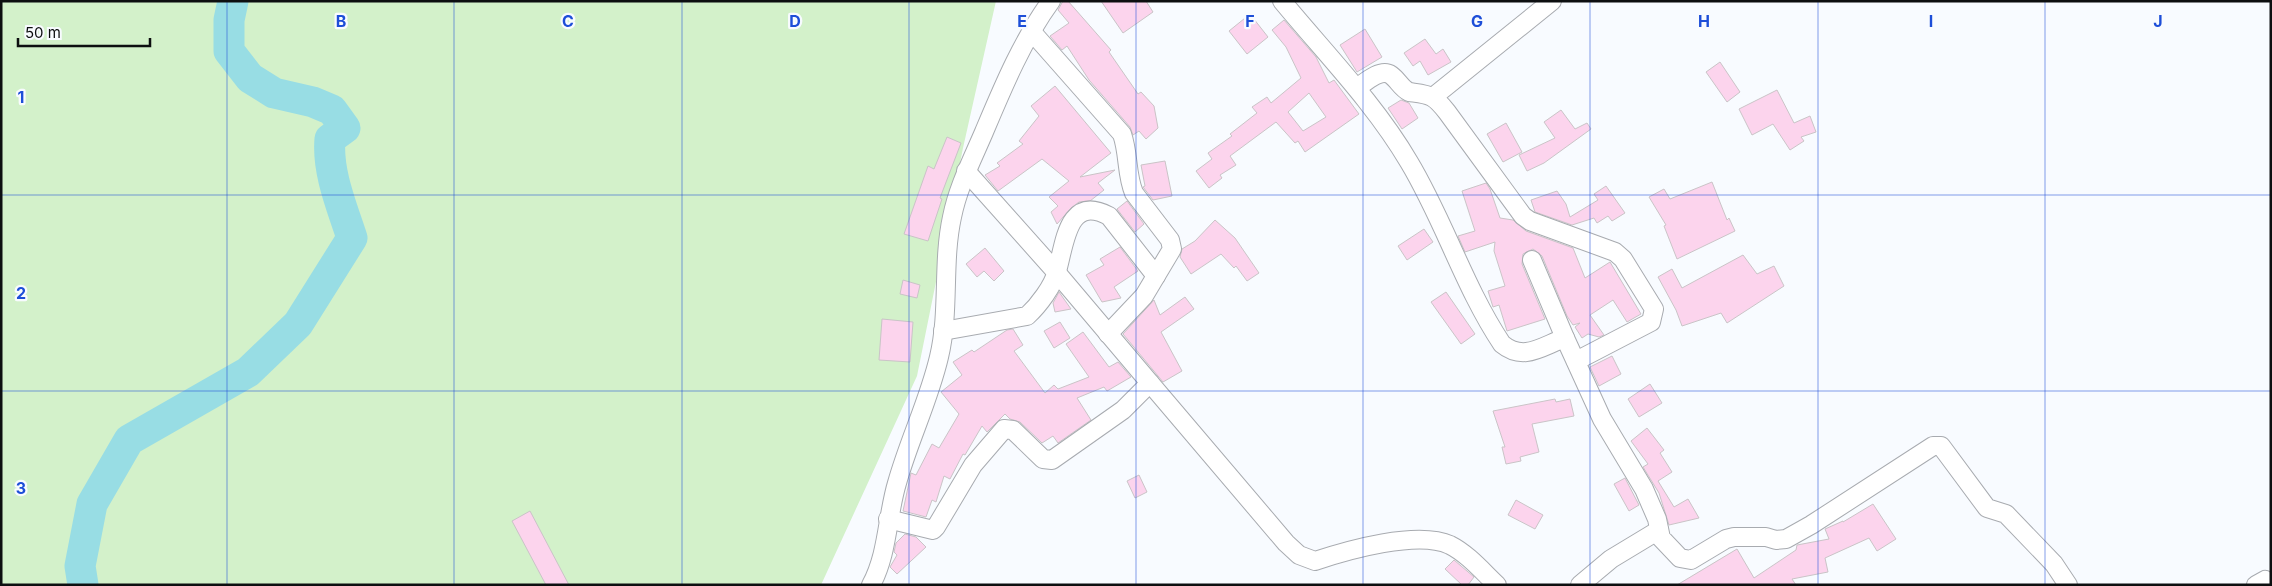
<svg xmlns="http://www.w3.org/2000/svg" width="2272" height="586" font-family="Inter,sans-serif">
  <style>
    .green { fill: #d3f1ca }
    .lines { fill: none; stroke-linecap: round; stroke-linejoin: round }
    .river { stroke: #98dde4; stroke-width: 31 }
    .building { fill: #fcd4ed; stroke: #cac4c7; fill-rule: evenodd }
    .street-casing { stroke: #a8abb0; stroke-width: 20 }
    .street { stroke: #fff; stroke-width: 18 }
    .grid { fill: none; stroke: #1d4ed8; stroke-width: 1; stroke-opacity: 0.55 }
    .grid-label { font-size: 16px; text-anchor: middle; font-weight: bold; fill: #1d4ed8; stroke: #f8fbff; stroke-width: 4.5; stroke-linejoin: round; paint-order: stroke }
  </style>
  <rect width="100%" height="100%" fill="#f8fbff"/>
  <polygon class="green" points="1,1 996,1 963,148 917,376 821,585 1,585"/>
  <g class="lines">
    <path class="river" d="M83 585 80 566 92 504 129 440 248 372 298 324 352 238C342 207 327 172 330 139L345 128 332 110 313 102 274 93 250 78 229 51V20L233 1"/>
  </g>
  <g class="building">
    <polygon points="1063,1 1068,1 1111,50 1109,52 1138,94 1141,92 1154,106 1158,128 1146,139 1139,131 1133,135 1130,127 1089,80 1067,46 1062,50 1050,36 1069,23 1058,10"/>
    <polygon points="1101,1 1146,1 1153,12 1123,33"/>
    <polygon points="1250,14 1268,37 1247,54 1229,31"/>
    <path d="M1284 20 1316 57 1329 83 1334 80 1359 114 1305 152 1298 141 1295 143 1276 122 1230 156 1236 165 1220 175 1222 178 1209 188 1196 171 1212 159 1208 153 1232 136 1230 134 1257 113 1252 107 1267 97 1271 103 1301 78 1286 47 1272 30ZM1309 93 1326 117 1303 131 1288 112Z"/>
    <polygon points="1365,29 1382,57 1357,72 1340,45"/>
    <polygon points="1425,39 1436,54 1443,49 1451,62 1428,75 1420,61 1413,66 1404,53"/>
    <polygon points="1720,62 1740,92 1727,102 1706,72"/>
    <polygon points="1055,86 1111,153 1080,177 1115,170 1098,183 1104,190 1090,201 1079,202 1071,208 1057,224 1051,212 1058,206 1049,197 1069,181 1042,159 998,191 985,175 1000,166 997,163 1023,144 1019,141 1039,116 1031,106"/>
    <polygon points="1777,90 1794,123 1810,116 1816,132 1801,137 1804,141 1790,150 1773,124 1752,135 1739,109"/>
    <polygon points="1401,100 1409,103 1418,118 1402,129 1388,108"/>
    <polygon points="1561,110 1575,129 1587,123 1591,129 1544,163 1527,171 1519,155 1555,138 1544,122"/>
    <polygon points="1506,123 1522,152 1503,162 1487,134"/>
    <polygon points="947,137 961,143 940,198 942,199 928,241 904,234 928,166 934,169"/>
    <polygon points="1165,161 1172,196 1153,200 1143,187 1145,186 1141,165"/>
    <polygon points="1712,182 1727,220 1729,218 1735,231 1677,259 1664,226 1666,225 1649,197 1664,189 1670,199"/>
    <polygon points="1486,183 1490,189 1500,218 1513,220 1526,231 1573,248 1585,278 1610,262 1641,314 1627,322 1613,300 1590,315 1604,335 1599,337 1588,334 1582,338 1575,327 1580,323 1573,325 1567,316 1542,256 1533,249 1523,254 1522,264 1545,319 1507,331 1499,305 1493,307 1488,291 1505,286 1494,251 1495,242 1465,252 1458,236 1475,231 1462,191"/>
    <polygon points="1606,186 1625,213 1612,221 1608,216 1597,223 1594,218 1572,225 1535,212 1531,200 1557,191 1566,204 1570,217 1598,200 1594,194"/>
    <polygon points="1127,201 1144,224 1135,232 1117,209"/>
    <polygon points="1215,220 1235,238 1259,273 1247,281 1236,266 1234,268 1221,254 1191,274 1180,257 1182,249 1195,241"/>
    <polygon points="1424,229 1433,242 1407,260 1398,246"/>
    <polygon points="1120,247 1138,271 1114,287 1121,298 1102,302 1086,275 1104,265 1100,259"/>
    <polygon points="985,248 1004,271 994,281 984,271 977,277 966,264"/>
    <polygon points="1743,255 1757,274 1774,266 1784,286 1727,323 1721,313 1682,326 1676,310 1658,277 1672,269 1682,288"/>
    <polygon points="903,280 920,285 917,298 900,294"/>
    <polygon points="1059,292 1071,309 1055,312 1053,303"/>
    <polygon points="1446,292 1475,334 1461,344 1431,302"/>
    <polygon points="1185,297 1194,309 1161,332 1182,371 1163,382 1123,334 1154,300 1160,315"/>
    <polygon points="882,319 913,322 910,362 879,360"/>
    <polygon points="1060,322 1070,338 1054,348 1044,331"/>
    <polygon points="1013,329 1023,345 1014,351 1045,393 1054,385 1058,389 1089,377 1066,344 1083,332 1109,367 1118,362 1131,377 1107,391 1104,387 1077,398 1091,420 1058,443 1053,436 1042,443 1020,422 1010,419 1005,414 987,432 982,426 965,455 963,454 950,479 944,476 936,502 932,500 926,517 903,511 911,473 916,475 932,444 939,448 959,414 941,392 962,375 953,362 972,350 974,352 1007,330"/>
    <polygon points="1612,356 1621,374 1599,386 1590,367"/>
    <polygon points="1650,384 1662,403 1639,417 1628,399"/>
    <polygon points="1555,399 1556,402 1570,399 1574,416 1532,424 1539,452 1520,457 1521,461 1506,464 1502,447 1505,447 1493,411"/>
    <polygon points="1647,428 1664,450 1660,453 1672,472 1658,481 1674,507 1688,499 1699,518 1669,525 1659,493 1643,467 1648,464 1631,441"/>
    <polygon points="1139,475 1147,492 1135,498 1127,481"/>
    <polygon points="1625,478 1639,505 1629,511 1614,484"/>
    <polygon points="1516,500 1543,515 1535,529 1508,515"/>
    <polygon points="1873,504 1896,539 1877,551 1869,538 1825,558 1828,572 1792,579 1796,585 1677,585 1737,549 1754,578 1796,550 1797,545 1829,539 1825,529 1843,521 1843,522"/>
    <polygon points="530,511 569,585 546,585 512,521"/>
    <polygon points="905,534 916,537 926,547 897,574 890,567 897,555 894,552 896,543"/>
    <polygon points="1454,560 1474,577 1468,585 1462,585 1445,569"/>
  </g>
  <g class="lines">
    <defs>
      <g id="street">
        <path d="M1282 1C1325 53 1375 104 1409 162 1444 220 1464 287 1502 344 1524 362 1542 346 1565 338L1602 419 1644 489 1657 519 1661 538 1680 558 1691 560 1726 539 1734 537H1766L1776 540 1786 539 1811 525 1933 446H1941L1944 450 1987 508 2006 514 2054 564 2068 585"/>
        <path d="M1032 32 1122 134C1129 154 1126 174 1134 193L1170 240 1172 249 1144 296 1108 334"/>
        <path d="M1357 88C1365 82 1381 68 1391 75 1398 80 1401 88 1409 92 1430 95 1433 94 1447 112L1523 216 1530 221 1615 252 1623 259 1654 309 1651 322 1576 361"/>
        <polyline points="1433,97 1552,1"/>
        <polyline points="1532,260 1565,338"/>
        <path d="M943 331 1027 316C1039 305 1053 286 1057 271 1065 244 1067 194 1109 216L1156 276"/>
        <path d="M1150 383 1286 543 1299 555 1315 561C1348 550 1418 530 1450 545 1468 554 1483 572 1497 585"/>
        <polyline points="888,519 933,530 936,527 973,465 1004,429 1013,430 1043,459 1052,460 1123,410 1150,383 1057,273 966,171"/>
        <path d="M871 585C888 554 887 516 897 483 909 440 929 400 939 357 950 311 942 263 952 217 958 187 972 160 984 132 1003 87 1022 41 1051 1"/>
        <polyline points="1580,585 1611,559 1659,530"/>
        <polyline points="2256,585 2265,580 2271,585"/>
      </g>
    </defs>
    <use href="#street" class="street-casing"/>
    <use href="#street" class="street"/>
  </g>
  <path class="grid" d="M227 1V585M454 1V585M682 1V585M909 1V585M1136 1V585M1363 1V585M1590 1V585M1818 1V585M2045 1V585M1 195H2271M1 391H2271"/>
  <g class="grid-label">
    <text x="341" y="27">B</text>
    <text x="568" y="27">C</text>
    <text x="795" y="27">D</text>
    <text x="1022" y="27">E</text>
    <text x="1250" y="27">F</text>
    <text x="1477" y="27">G</text>
    <text x="1704" y="27">H</text>
    <text x="1931" y="27">I</text>
    <text x="2158" y="27">J</text>
    <text x="21" y="103">1</text>
    <text x="21" y="299">2</text>
    <text x="21" y="494">3</text>
  </g>
  <rect width="2272" height="586" fill="none" stroke="#0d0f10" stroke-width="5"/>
  <path d="M18 38v8h132v-8" fill="none" stroke="#0d0f10" stroke-width="2.5"/>
  <text x="25" y="38" font-size="15" fill="#0d0f10" stroke="#f8fbff" stroke-width="4" paint-order="stroke">50 m</text>
</svg>
